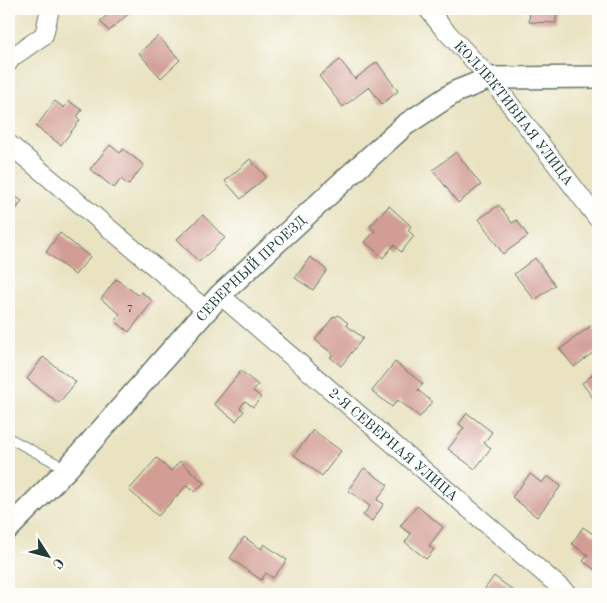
<svg xmlns="http://www.w3.org/2000/svg" width="607" height="603" font-family="'Old Standard TT',serif">
  <style>
    .building { fill: #d29d95 }
    .lines { fill: none; stroke-linecap: round; stroke-linejoin: round }
    .service-casing { stroke: #676; stroke-width: 11 }
    .minor-casing { stroke: #676; stroke-width: 20 }
    .tertiary-casing { stroke: #676; stroke-width: 24 }
    .service { stroke: #fff; stroke-width: 9 }
    .minor { stroke: #fff; stroke-width: 18 }
    .tertiary { stroke: #fff; stroke-width: 21 }
    .labels { text-anchor: middle; stroke-width: 4; stroke-linejoin: round; paint-order: stroke }
    .number-label { font-size: 11px; fill: #4c554c }
    .street-label { font-size: 14px; fill: #1f3d34; stroke: #fdfcf7 }
  </style>
  <rect width="100%" height="100%" fill="#fdfcf7"/>
  <filter id="ink" filterUnits="userSpaceOnUse"><feTurbulence type="fractalNoise" baseFrequency=".02" numOctaves="2"/><feDisplacementMap in="SourceGraphic" scale="10" xChannelSelector="R" yChannelSelector="G"/><feConvolveMatrix kernelMatrix="1 2 1 2 8 2 1 2 1" color-interpolation-filters="sRGB"/></filter>
  <filter id="wash" filterUnits="userSpaceOnUse"><feTurbulence type="fractalNoise" baseFrequency=".0096" numOctaves="4" result="noise"/><feDisplacementMap in="SourceGraphic" scale="20" xChannelSelector="R" yChannelSelector="G"/><feGaussianBlur stdDeviation="1.12" result="paint"/><feColorMatrix in="noise" values="0 0 0 0 0 0 0 0 0 0 0 0 0 0 0 0 0 1.4 0 .05"/><feComposite in="paint" operator="in"/></filter>
  <g filter="url(#wash)">
    <rect width="100%" height="100%" fill="#e9e3c2"/>
    <g id="blocks">
      <g class="building">
        <polygon points="106,9 134,9 109,31 100,21 110,13"/>
        <polygon points="530,9 556,9 556,23 529,22"/>
        <polygon points="158,36 180,60 161,78 139,53"/>
        <polygon points="340,60 355,79 377,62 398,91 382,104 369,87 343,107 319,76"/>
        <polygon points="55,101 64,108 69,101 82,110 77,117 80,120 61,145 36,127"/>
        <polygon points="110,145 120,153 123,149 144,165 128,185 121,179 114,188 90,169"/>
        <polygon points="456,152 481,185 458,203 433,170"/>
        <polygon points="250,159 266,177 241,199 225,181"/>
        <polygon points="9,192 22,201 9,219"/>
        <polygon points="499,205 512,223 517,220 528,236 503,254 479,219"/>
        <polygon points="389,206 411,226 408,230 414,236 401,252 394,245 383,258 365,242 375,231 370,226"/>
        <polygon points="203,215 225,238 199,262 177,239"/>
        <polygon points="60,233 90,257 75,275 46,252"/>
        <polygon points="310,257 327,270 313,290 295,278"/>
        <polygon points="535,258 555,285 535,300 514,274"/>
        <polygon points="116,279 138,295 141,292 153,301 129,332 115,321 120,314 101,299"/>
        <polygon points="338,315 348,323 346,325 363,338 341,366 330,357 333,354 315,340 334,316 336,317"/>
        <polygon points="592,325 598,333 598,349 574,367 560,349"/>
        <polygon points="43,357 76,382 59,403 27,379"/>
        <polygon points="395,362 423,384 418,390 432,402 420,417 398,400 392,407 372,391"/>
        <polygon points="241,371 258,385 253,391 261,397 253,407 245,401 240,408 244,411 236,421 214,404"/>
        <polygon points="598,371 598,405 582,383"/>
        <polygon points="467,413 492,432 484,443 491,448 475,469 448,449 464,428 459,424"/>
        <polygon points="313,430 341,451 322,476 294,455"/>
        <polygon points="157,458 171,471 180,461 204,483 194,492 187,485 158,516 129,490"/>
        <polygon points="364,468 388,485 377,500 384,504 372,521 363,515 370,506 348,490"/>
        <polygon points="530,474 542,483 547,476 561,486 537,517 512,497"/>
        <polygon points="417,506 443,527 429,546 434,550 426,559 405,542 411,534 400,526"/>
        <polygon points="583,527 596,536 598,533 598,572 583,561 588,555 572,544"/>
        <polygon points="244,537 261,549 264,544 287,560 273,578 266,573 261,580 230,558"/>
        <polygon points="494,576 518,594 481,594"/>
      </g>
    </g>
  </g>
  <g filter="url(#ink)">
    <use href="#blocks" fill-opacity="0" stroke="#676" stroke-width="1"/>
    <g class="lines">
      <defs>
        <polyline id="service" points="9,438 67,469"/>
        <g id="minor">
          <path id="s1" d="M428 9 442 27 490 78 598 219"/>
          <polyline points="9,62 11,58 44,35 50,9"/>
          <polyline points="9,144 206,310"/>
          <path id="s2" d="M220 295 568 594"/>
        </g>
        <g id="tertiary">
          <path id="s3" d="M9 528 67 469 220 295 352 173 405 125 455 92 490 78 598 77"/>
        </g>
      </defs>
      <use href="#service" class="service-casing"/>
      <use href="#minor" class="minor-casing"/>
      <use href="#tertiary" class="tertiary-casing"/>
      <use href="#service" class="service"/>
      <use href="#minor" class="minor"/>
      <use href="#tertiary" class="tertiary"/>
    </g>
  </g>
  <g class="labels">
    <g class="number-label">
      <text x="130" y="312">7</text>
    </g>
    <g class="street-label">
      <text dy="5" stroke="none"><textPath href="#s1" startOffset="135">КОЛЛЕКТИВНАЯ УЛИЦА</textPath></text>
      <text dy="5" stroke="none"><textPath href="#s3" startOffset="355">СЕВЕРНЫЙ ПРОЕЗД</textPath></text>
      <text dy="5" stroke="none"><textPath href="#s2" startOffset="229">2-Я СЕВЕРНАЯ УЛИЦА</textPath></text>
    </g>
  </g>
  <rect width="607" height="603" fill="none" stroke="#fdfcf7" stroke-width="30"/>
  <g transform="translate(48 556) rotate(126)" stroke="#fdfcf7" stroke-width="4" paint-order="stroke">
  <path d="M0-4L9 19L0 12L-9 19Z" fill="#1f3d34"/>
  <text y="-8" font-size="14" font-weight="bold" text-anchor="middle" fill="#1f3d34">С</text>
  </g>
</svg>
